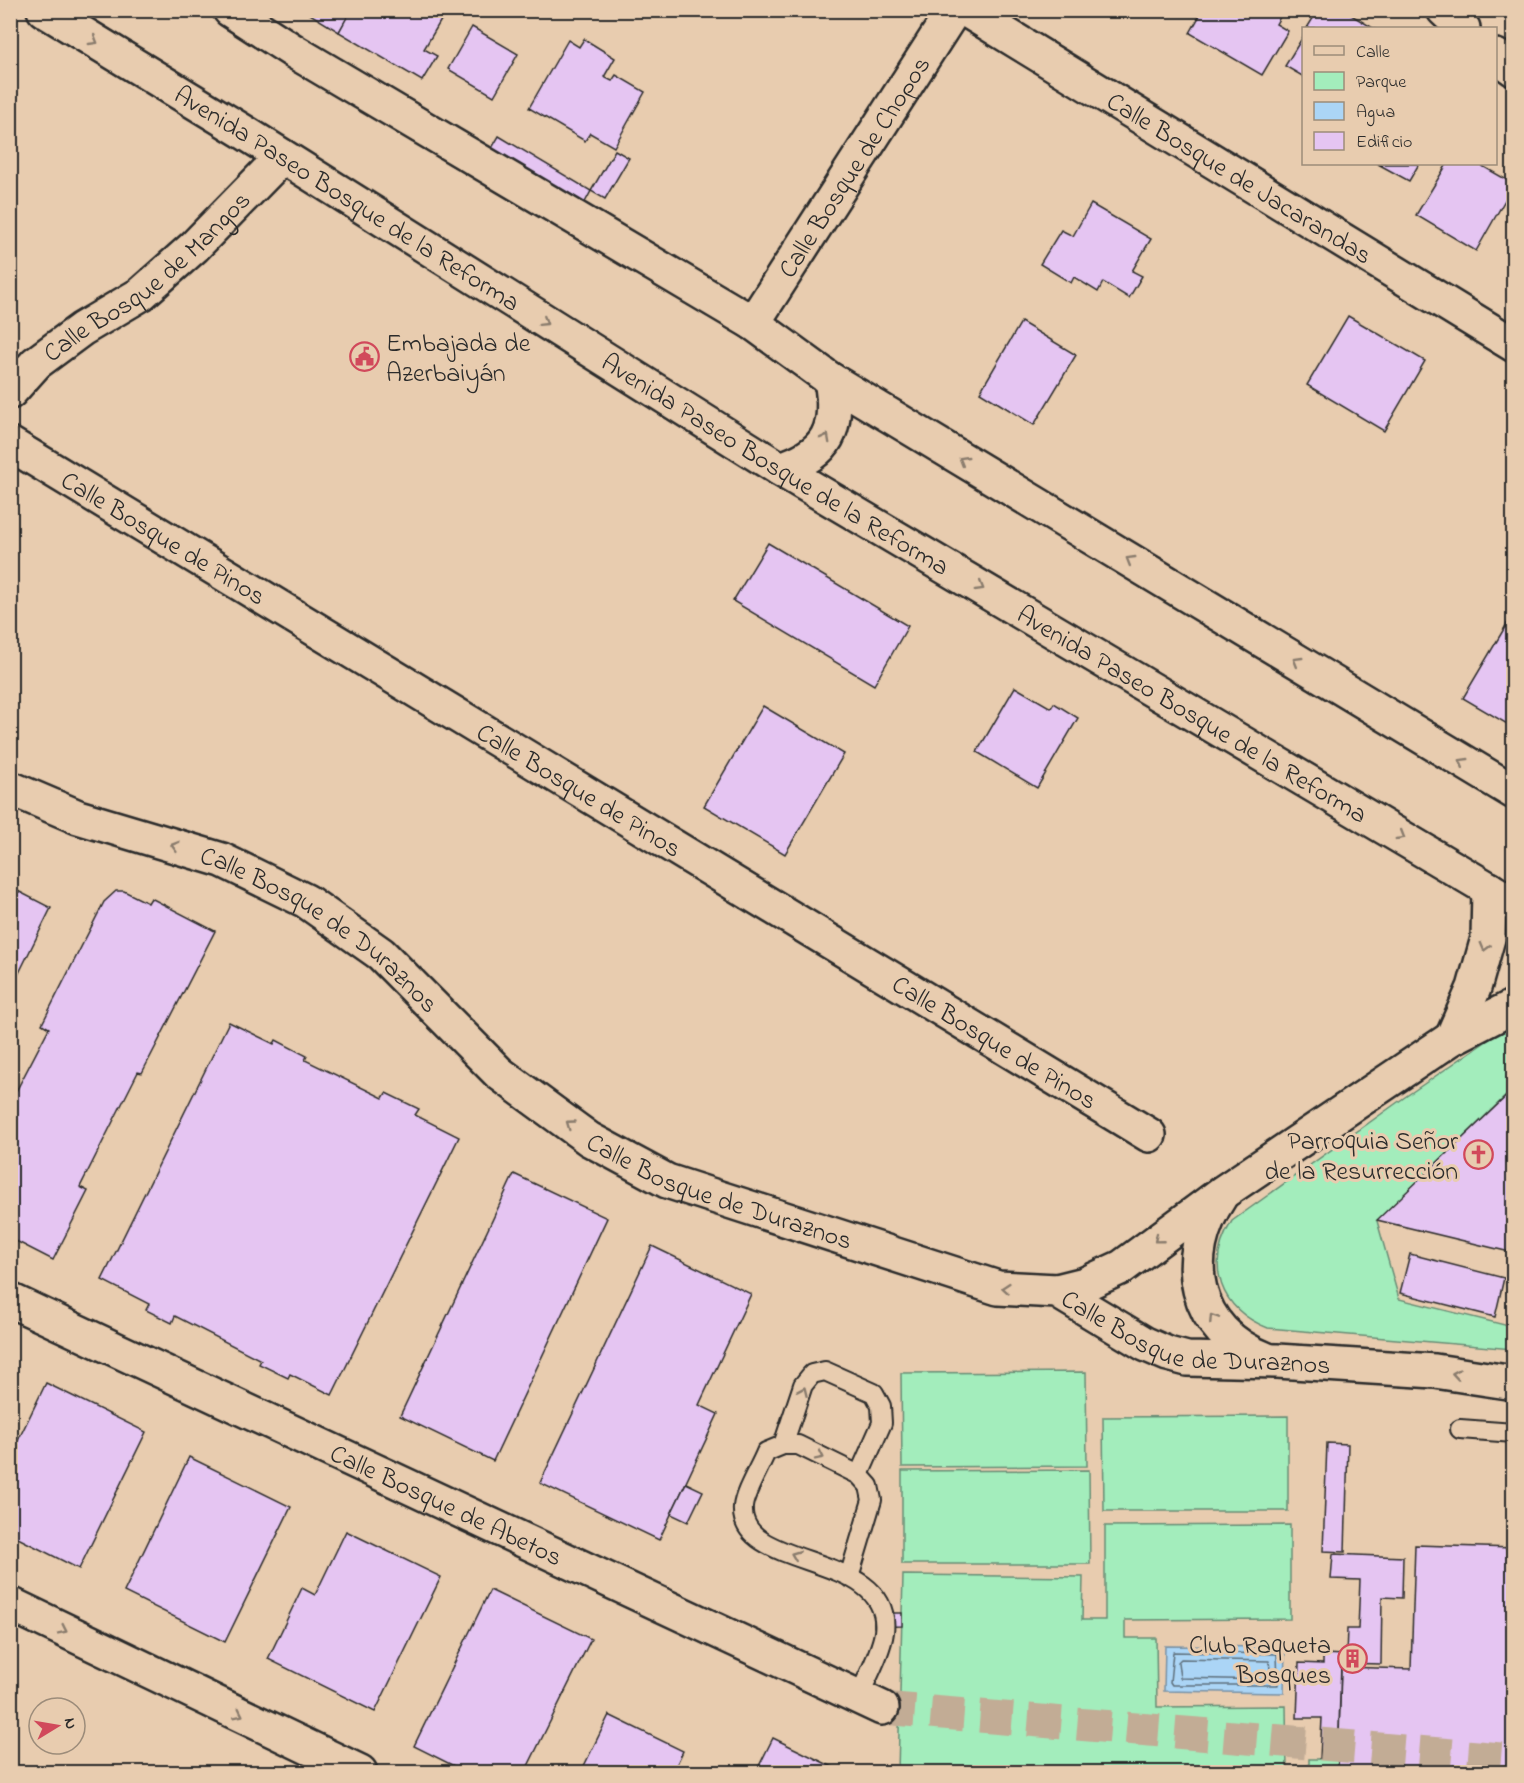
<svg xmlns="http://www.w3.org/2000/svg" width="1524" height="1783" font-family="'Indie Flower',sans-serif">
  <style>
    .green { fill: #a3edbc; stroke: #678c74; stroke-width: 1.5 }
    .water { fill: #abd5f6; stroke: #7891a5; stroke-width: 1.5 }
    .lines { fill: none; stroke-linecap: round; stroke-linejoin: round }
    .shore { stroke: #5e6f7c; stroke-width: 1.5 }
    .building { fill: #e5c5f2; stroke: #2b2b2b; stroke-width: 1.5 }
    .street-tunnel { stroke: #c2ac95; stroke-width: 33; stroke-dasharray: 33 16; stroke-linecap: butt }
    .lane-casing { stroke: #2b2b2b; stroke-width: 22 }
    .street-casing { stroke: #2b2b2b; stroke-width: 38 }
    .secondary-casing { stroke: #2b2b2b; stroke-width: 38 }
    .lane { stroke: #e8ccaf; stroke-width: 18 }
    .street { stroke: #e8ccaf; stroke-width: 33 }
    .secondary { stroke: #e8ccaf; stroke-width: 33 }
    .oneway { stroke: #8a7c6d }
    .labels { text-anchor: middle; stroke-width: 6; stroke-linejoin: round; paint-order: stroke }
    .street-label { font-size: 26px; fill: #2b2b2b; stroke: #e8ccaf }
    .poi-label { font-size: 26px; fill: #2b2b2b; stroke: #e8ccaf; text-anchor: end }
  </style>
  <rect width="100%" height="100%" fill="#e8ccaf"/>
  <filter id="ink" filterUnits="userSpaceOnUse"><feTurbulence type="fractalNoise" baseFrequency=".0167" numOctaves="2"/><feDisplacementMap in="SourceGraphic" scale="12" xChannelSelector="R" yChannelSelector="G"/><feConvolveMatrix kernelMatrix="1 2 1 2 8 2 1 2 1" color-interpolation-filters="sRGB"/></filter>
  <g filter="url(#ink)">
    <g class="green">
      <path d="M1513 1023V1089L1377 1221 1399 1299 1513 1327V1349L1268 1328C1220 1309 1204 1266 1232 1221L1405 1097Z"/>
      <polygon points="1086,1372 1087,1466 902,1467 901,1373"/>
      <polygon points="1288,1416 1288,1511 1104,1511 1103,1417"/>
      <polygon points="1089,1470 1090,1564 902,1564 902,1471"/>
      <polygon points="1290,1525 1290,1619 1125,1620 1125,1638 1156,1638 1157,1707 1286,1706 1287,1772 898,1772 903,1575 1083,1577 1082,1620 1105,1620 1105,1526"/>
      <rect x="1309" y="1759" width="29" height="13"/>
    </g>
    <polygon class="water" points="1165,1646 1285,1647 1284,1693 1164,1691"/>
    <g class="lines">
      <g class="shore">
        <polygon points="1173,1652 1277,1654 1278,1685 1172,1685 1170,1682"/>
        <polygon points="1181,1659 1269,1661 1271,1677 1268,1680 1180,1678 1178,1662"/>
      </g>
    </g>
    <g class="building">
      <polygon points="346,10 350,13 339,32 305,11"/>
      <polygon points="351,10 447,10 424,49 437,56 422,81 339,32"/>
      <polygon points="1203,10 1284,10 1276,24 1288,31 1262,75 1190,33"/>
      <polygon points="1318,10 1343,10 1373,28 1307,28"/>
      <polygon points="472,27 518,54 494,96 448,69"/>
      <polygon points="1304,35 1304,77 1285,66"/>
      <polygon points="584,39 615,58 604,77 612,81 616,75 645,92 614,147 590,133 585,141 529,108 568,40 579,47"/>
      <polygon points="499,136 591,191 582,208 489,153"/>
      <polygon points="615,150 629,158 605,199 591,191"/>
      <polygon points="1378,164 1419,164 1409,181"/>
      <polygon points="1447,164 1479,164 1514,184 1476,251 1416,215"/>
      <polygon points="1091,204 1151,239 1132,271 1142,276 1129,298 1103,282 1098,292 1074,277 1071,283 1040,264 1061,230 1073,236"/>
      <polygon points="1348,316 1425,361 1384,431 1307,385"/>
      <polygon points="1021,322 1076,355 1034,425 980,392"/>
      <polygon points="768,543 908,626 874,685 733,601"/>
      <polygon points="1514,612 1514,728 1463,698"/>
      <polygon points="1015,687 1051,708 1054,703 1078,718 1037,788 977,752"/>
      <polygon points="763,706 844,754 785,854 704,806"/>
      <polygon points="10,887 51,908 16,979 10,976"/>
      <polygon points="116,891 124,891 148,903 151,898 215,931 142,1073 138,1072 80,1187 88,1191 53,1260 10,1238 10,1103 49,1028 42,1024 104,902"/>
      <polygon points="229,1022 274,1044 276,1040 307,1056 305,1060 383,1098 386,1093 419,1109 415,1115 459,1137 332,1395 290,1374 288,1378 259,1364 261,1360 175,1316 172,1323 146,1310 149,1304 102,1280"/>
      <polygon points="1514,1089 1514,1253 1377,1220"/>
      <polygon points="514,1174 607,1218 493,1461 400,1416"/>
      <polygon points="652,1246 751,1294 699,1405 718,1414 659,1540 540,1483"/>
      <polygon points="1410,1254 1504,1278 1495,1317 1400,1293"/>
      <polygon points="46,1383 146,1432 79,1569 10,1534 10,1457"/>
      <polygon points="1327,1443 1348,1444 1345,1552 1323,1551"/>
      <polygon points="189,1457 291,1507 225,1642 124,1592"/>
      <polygon points="686,1483 703,1491 688,1522 671,1514"/>
      <polygon points="346,1531 441,1577 375,1712 268,1659 302,1588 315,1595"/>
      <polygon points="1415,1545 1514,1548 1514,1772 1338,1772 1341,1667 1411,1669"/>
      <polygon points="1333,1554 1403,1557 1402,1598 1382,1597 1381,1664 1341,1663 1338,1759 1320,1758 1322,1718 1297,1718 1299,1663 1323,1664 1323,1654 1346,1655 1347,1629 1358,1629 1360,1580 1331,1579"/>
      <polygon points="490,1590 591,1639 525,1772 466,1772 414,1746"/>
      <polygon points="874,1613 902,1613 902,1626 874,1627"/>
      <polygon points="609,1715 683,1751 673,1772 581,1772"/>
      <polygon points="773,1738 843,1772 756,1772"/>
    </g>
    <g class="lines">
      <polyline class="street-tunnel" points="882,1708 1514,1760"/>
      <defs>
        <g id="lane">
          <polyline points="1460,1429 1514,1433"/>
          <polyline points="783,1445 803,1385 812,1374 825,1371 874,1393 881,1406 882,1423 859,1475"/>
          <path d="M849 1577 872 1500 869 1486 859 1475 798 1445H783L766 1452C760 1467 744 1493 743 1507 738 1572 894 1550 884 1632 882 1650 867 1678 859 1696"/>
        </g>
        <g id="street">
          <path id="s1" d="M966 10 1514 345"/>
          <polyline points="1444,10 1463,28"/>
          <polyline points="1496,56 1514,69"/>
          <path id="s2" d="M753 323 954 10"/>
          <path id="s3" d="M10 392 36 363 82 329 141 294 194 247 281 158"/>
          <path id="s4" d="M10 444 1149 1135"/>
          <path id="s5" d="M10 788 78 817 222 860 306 901 381 954 499 1073 589 1139 667 1181 998 1288 1057 1291 1145 1344 1168 1354 1187 1359 1277 1361 1435 1371 1514 1383"/>
          <polyline points="1452,1038 1474,988 1488,938 1489,889"/>
          <path d="M1220 1197C1179 1258 1193 1331 1265 1359"/>
          <polyline points="1057,1291 1085,1284 1122,1267 1222,1193 1452,1038 1514,1006"/>
          <path id="s6" d="M10 1300 882 1708"/>
          <polyline points="10,1604 360,1772"/>
        </g>
        <g id="secondary">
          <path id="s7" d="M44 10 244 132 780 469 1514 904"/>
          <polyline points="230,10 295,52 753,323 831,380 1514,792"/>
          <path d="M780 469C828 454 840 429 831 380"/>
        </g>
      </defs>
      <use href="#lane" class="lane-casing"/>
      <use href="#street" class="street-casing"/>
      <use href="#secondary" class="secondary-casing"/>
      <use href="#lane" class="lane"/>
      <use href="#street" class="street"/>
      <use href="#secondary" class="secondary"/>
    </g>
    <defs><path id="oneway-chevron" d="M-2-3.5L2.5 0L-2 3.5" fill="none" stroke-width="1.6" stroke-linecap="round" stroke-linejoin="round" transform="scale(1.5)"/></defs>
    <g class="oneway">
      <use href="#oneway-chevron" transform="translate(94 41) rotate(31)"/>
      <use href="#oneway-chevron" transform="translate(544 322) rotate(32)"/>
      <use href="#oneway-chevron" transform="translate(826 438) rotate(-62)"/>
      <use href="#oneway-chevron" transform="translate(963 460) rotate(-149)"/>
      <use href="#oneway-chevron" transform="translate(1130 560) rotate(-149)"/>
      <use href="#oneway-chevron" transform="translate(980 587) rotate(31)"/>
      <use href="#oneway-chevron" transform="translate(1297 661) rotate(-149)"/>
      <use href="#oneway-chevron" transform="translate(1463 762) rotate(-149)"/>
      <use href="#oneway-chevron" transform="translate(1401 836) rotate(31)"/>
      <use href="#oneway-chevron" transform="translate(175 846) rotate(-164)"/>
      <use href="#oneway-chevron" transform="translate(1485 947) rotate(105)"/>
      <use href="#oneway-chevron" transform="translate(570 1124) rotate(-144)"/>
      <use href="#oneway-chevron" transform="translate(1158 1239) rotate(141)"/>
      <use href="#oneway-chevron" transform="translate(1006 1288) rotate(-175)"/>
      <use href="#oneway-chevron" transform="translate(1213 1318) rotate(-123)"/>
      <use href="#oneway-chevron" transform="translate(1456 1374) rotate(-171)"/>
      <use href="#oneway-chevron" transform="translate(803 1391) rotate(-66)"/>
      <use href="#oneway-chevron" transform="translate(820 1456) rotate(26)"/>
      <use href="#oneway-chevron" transform="translate(795 1555) rotate(-158)"/>
      <use href="#oneway-chevron" transform="translate(63 1630) rotate(26)"/>
      <use href="#oneway-chevron" transform="translate(239 1714) rotate(26)"/>
    </g>
  </g>
  <defs>
    <symbol id="civic-ring" viewBox="-11 -11 22 22"><circle r="9.5" fill="#e8ccaf" stroke="#d1495b" stroke-width="1.5"/><path d="M-.6-6.5H3V-4.5H.6V-3L4-1V1h2V6H-6V1h2V-1L-.6-3ZM-1.2 2.5V6h2.4V2.5Z" fill="#d1495b"/></symbol>
    <symbol id="church-ring" viewBox="-11 -11 22 22"><circle r="9.5" fill="#e8ccaf" stroke="#d1495b" stroke-width="1.5"/><path d="M-1.2-6h2.4v3.5h3.3v2.4h-3.3V6h-2.4V-.1h-3.3v-2.4h3.3Z" fill="#d1495b"/></symbol>
    <symbol id="building-ring" viewBox="-11 -11 22 22"><circle r="9.5" fill="#e8ccaf" stroke="#d1495b" stroke-width="1.5"/><path d="M-4-6H4V6H1V3H-1V6H-4ZM-2.5-4.3h1.7v1.8h-1.7ZM.8-4.3h1.7v1.8H.8ZM-2.5-1h1.7V.8h-1.7ZM.8-1h1.7V.8H.8Z" fill="#d1495b"/></symbol>
  </defs>
  <g fill-rule="evenodd">
    <use href="#civic-ring" x="348" y="340" width="33" height="33"/>
    <use href="#church-ring" x="1462" y="1138" width="33" height="33"/>
    <use href="#building-ring" x="1336" y="1642" width="33" height="33"/>
  </g>
  <g class="labels">
    <g class="street-label">
      <text dy="9" stroke="none"><textPath href="#s2" startOffset="186">Calle Bosque de Chopos</textPath></text>
      <text dy="9" stroke="none"><textPath href="#s1" startOffset="321">Calle Bosque de Jacarandas</textPath></text>
      <text dy="9" stroke="none"><textPath href="#s7" startOffset="357">Avenida Paseo Bosque de la Reforma</textPath></text>
      <text dy="9" stroke="none"><textPath href="#s3" startOffset="180">Calle Bosque de Mangos</textPath></text>
      <text dy="9" stroke="none"><textPath href="#s7" startOffset="861">Avenida Paseo Bosque de la Reforma</textPath></text>
      <text dy="9" stroke="none"><textPath href="#s4" startOffset="180">Calle Bosque de Pinos</textPath></text>
      <text dy="9" stroke="none"><textPath href="#s7" startOffset="1347">Avenida Paseo Bosque de la Reforma</textPath></text>
      <text dy="9" stroke="none"><textPath href="#s4" startOffset="666">Calle Bosque de Pinos</textPath></text>
      <text dy="9" stroke="none"><textPath href="#s5" startOffset="344">Calle Bosque de Duraznos</textPath></text>
      <text dy="9" stroke="none"><textPath href="#s4" startOffset="1152">Calle Bosque de Pinos</textPath></text>
      <text dy="9" stroke="none"><textPath href="#s5" startOffset="830">Calle Bosque de Duraznos</textPath></text>
      <text dy="9" stroke="none"><textPath href="#s5" startOffset="1334">Calle Bosque de Duraznos</textPath></text>
      <text dy="9" stroke="none"><textPath href="#s6" startOffset="482">Calle Bosque de Abetos</textPath></text>
    </g>
    <g class="poi-label">
      <text x="386" y="351" text-anchor="start">Embajada de<tspan x="386" dy="30">Azerbaiyán</tspan></text>
      <text x="1458" y="1149">Parroquia Señor<tspan x="1458" dy="30">de la Resurrección</tspan></text>
      <text x="1331" y="1653">Club Raqueta<tspan x="1331" dy="30">Bosques</tspan></text>
    </g>
  </g>
  <rect width="1524" height="1783" fill="none" stroke="#e8ccaf" stroke-width="36"/>
  <rect x="18" y="18" width="1488" height="1747" fill="none" stroke="#2b2b2b" stroke-width="2" filter="url(#ink)"/>
  <rect x="1302" y="27" width="195" height="138" fill="#e8ccaf" stroke="#9c8c7a" stroke-width="1.5"/>
  <rect x="1314" y="46" width="30" height="9" fill="#e8ccaf" stroke="#9c8c7a" stroke-width="1.5"/>
  <text x="1356" y="57" font-size="18" fill="#2b2b2b">Calle</text>
  <rect x="1314" y="72" width="30" height="18" fill="#a3edbc" stroke="#9c8c7a" stroke-width="1.5"/>
  <text x="1356" y="87" font-size="18" fill="#2b2b2b">Parque</text>
  <rect x="1314" y="102" width="30" height="18" fill="#abd5f6" stroke="#9c8c7a" stroke-width="1.5"/>
  <text x="1356" y="117" font-size="18" fill="#2b2b2b">Agua</text>
  <rect x="1314" y="132" width="30" height="18" fill="#e5c5f2" stroke="#9c8c7a" stroke-width="1.5"/>
  <text x="1356" y="147" font-size="18" fill="#2b2b2b">Edificio</text>
  <g transform="translate(57 1726) rotate(79)"><circle r="28" fill="#e8ccaf" stroke="#9c8c7a" stroke-width="1.5"/>
  <path d="M0-4.5L10 22L0 15L-10 22Z" fill="#d1495b"/>
  <text y="-9" font-size="16" font-weight="bold" text-anchor="middle" fill="#2b2b2b">N</text>
  </g>
</svg>
